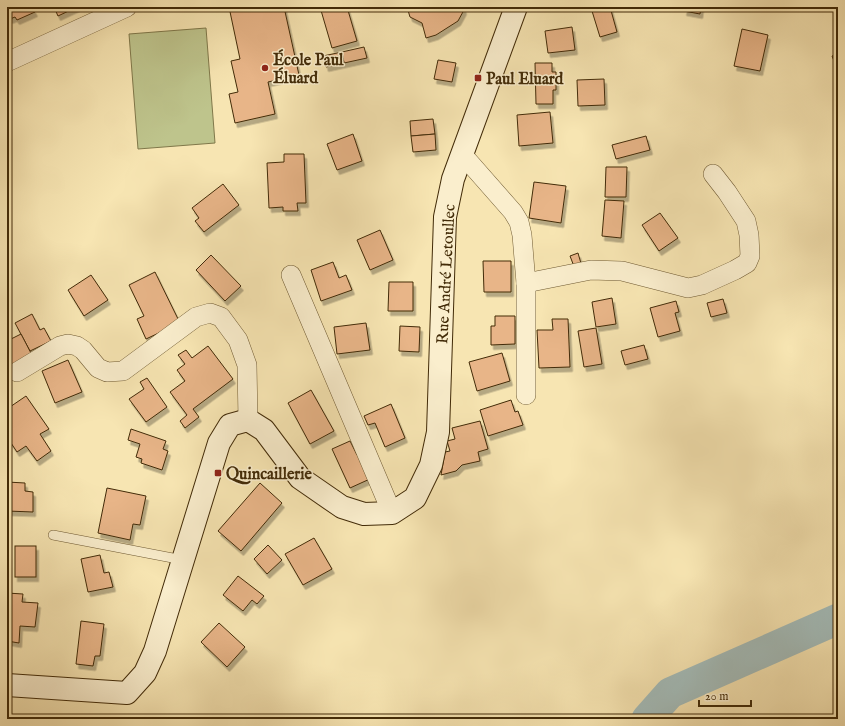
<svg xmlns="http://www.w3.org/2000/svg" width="845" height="726" font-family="'IM FELL English',serif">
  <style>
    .park { fill: #bec48c; stroke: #80784a }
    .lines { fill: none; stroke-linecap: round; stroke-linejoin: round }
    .river { stroke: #a4bcb9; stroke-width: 31 }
    .building { fill: #e8b588; stroke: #422b08; filter: url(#shadow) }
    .service-casing { stroke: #6f5a32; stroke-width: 10 }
    .minor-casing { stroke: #6f5a32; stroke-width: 20 }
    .secondary-casing { stroke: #422b08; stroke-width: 24 }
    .service { stroke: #faeecd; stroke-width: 9 }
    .minor { stroke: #faeecd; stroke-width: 19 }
    .secondary { stroke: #faeecd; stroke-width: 22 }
    .poi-dot { fill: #8f2418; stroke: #faeecd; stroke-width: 1.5 }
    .labels { text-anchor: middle; stroke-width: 3; stroke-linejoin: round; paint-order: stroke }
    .poi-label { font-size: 16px; font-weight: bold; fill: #422b08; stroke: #faeecd; text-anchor: start }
    .street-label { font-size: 16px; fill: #422b08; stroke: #faeecd }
  </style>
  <defs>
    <filter id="shadow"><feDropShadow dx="2.5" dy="4.5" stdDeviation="0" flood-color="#0004"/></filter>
  </defs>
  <rect width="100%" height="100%" fill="#f7e5b2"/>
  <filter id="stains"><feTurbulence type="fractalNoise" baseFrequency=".005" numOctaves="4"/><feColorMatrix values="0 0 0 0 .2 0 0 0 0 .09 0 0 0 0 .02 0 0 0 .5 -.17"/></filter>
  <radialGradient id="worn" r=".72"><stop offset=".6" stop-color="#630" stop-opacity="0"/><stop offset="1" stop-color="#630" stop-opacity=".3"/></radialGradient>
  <polygon class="park" points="206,28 215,143 138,149 129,34"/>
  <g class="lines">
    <polyline class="river" points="647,719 670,693 838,619"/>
  </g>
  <g class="building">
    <polygon points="7,7 32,7 35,12 17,20 15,17 10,19 7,14"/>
    <polygon points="54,7 77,7 58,16"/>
    <polygon points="229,7 284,7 299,75 268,82 275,114 235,123 229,94 238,92 231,61 240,59"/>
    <polygon points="320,7 347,7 357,41 332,48"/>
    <polygon points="407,7 463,7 464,10 458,21 436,35 426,38 422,23 410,17"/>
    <polygon points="605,7 610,7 617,32 600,37 592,11"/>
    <polygon points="685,7 701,7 700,14 684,11"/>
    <polygon points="572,27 575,50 548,53 545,31"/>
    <polygon points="742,29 768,35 760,71 734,66"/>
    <polygon points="364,47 367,58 344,63 342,52"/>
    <polygon points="342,52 344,63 326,67 323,56"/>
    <polygon points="838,54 838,65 836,66 832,56"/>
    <polygon points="438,60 456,63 452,82 434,79"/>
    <polygon points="535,63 552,63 552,72 556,72 556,90 553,90 553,104 536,104"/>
    <polygon points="604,79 605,105 578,106 577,80"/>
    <polygon points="550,112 553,143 519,146 517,115"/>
    <polygon points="433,119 435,134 411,136 410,121"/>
    <polygon points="353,134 362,161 337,170 327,144"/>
    <polygon points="435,134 436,150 413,152 411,136"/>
    <polygon points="646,136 650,150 616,159 612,145"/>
    <polygon points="284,154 304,154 306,203 297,203 298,211 283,211 283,207 269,208 267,163 284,162"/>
    <polygon points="606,167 627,167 626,197 605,197"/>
    <polygon points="534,182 566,186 561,223 529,218"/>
    <polygon points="223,184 239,205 204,232 195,221 199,218 192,208"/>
    <polygon points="605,200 624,201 621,238 602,236"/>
    <polygon points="660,213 678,238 659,251 642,225"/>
    <polygon points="380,230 393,260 370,270 357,240"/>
    <polygon points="578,253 582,267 575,269 570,256"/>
    <polygon points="211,255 241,286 225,301 196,270"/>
    <polygon points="483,261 511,261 511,292 484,292"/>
    <polygon points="333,262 339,278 346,275 352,290 321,301 311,270"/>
    <polygon points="155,272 180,323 146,339 137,319 144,316 129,285"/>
    <polygon points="91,275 108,300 84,316 68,290"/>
    <polygon points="389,282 413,282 413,311 388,311"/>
    <polygon points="612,298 616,324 596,327 592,302"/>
    <polygon points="723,299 727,313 711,317 707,303"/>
    <polygon points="676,301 679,312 675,313 680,331 658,337 650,308"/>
    <polygon points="32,314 40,330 44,328 51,341 30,351 15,323"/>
    <polygon points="495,316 515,316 515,344 491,345 491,326 495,326"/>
    <polygon points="552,319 568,319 570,367 539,368 537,330 553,330"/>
    <polygon points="366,323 370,350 337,354 334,327"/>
    <polygon points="400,326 420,327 419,352 399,351"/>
    <polygon points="596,328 602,364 584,367 578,331"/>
    <polygon points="21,334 33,357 19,361 7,367 7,341"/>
    <polygon points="644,345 648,359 625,365 621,351"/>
    <polygon points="208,346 233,379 193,409 199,417 185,428 180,421 187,415 170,392 185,381 177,370 185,364 178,355 186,350 192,358"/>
    <polygon points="502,353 510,381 477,391 469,362"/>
    <polygon points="68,360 82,392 55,403 42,371"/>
    <polygon points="147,378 167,407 146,422 129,399 144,389 140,382"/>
    <polygon points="311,390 334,431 310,444 288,403"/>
    <polygon points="26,396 49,429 40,434 51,451 37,461 26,446 17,452 7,437 7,409"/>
    <polygon points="511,400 515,412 518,411 523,425 488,436 480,410"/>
    <polygon points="391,404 405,438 385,447 375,423 368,425 364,416"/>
    <polygon points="480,421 488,449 478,452 480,461 462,465 456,471 441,475 445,452 450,451 447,441 455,439 452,428"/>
    <polygon points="131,429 166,441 163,449 168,451 162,470 141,463 142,459 136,457 140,444 128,440"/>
    <polygon points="350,441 357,455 361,453 372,478 350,488 332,449"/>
    <polygon points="7,482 25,483 25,491 33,492 33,512 7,511"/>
    <polygon points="260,483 282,503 241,551 218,531"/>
    <polygon points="107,488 146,496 140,525 133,524 130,540 98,533"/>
    <polygon points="314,538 332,569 303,585 285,554"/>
    <polygon points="268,545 282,560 267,574 254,559"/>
    <rect x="15" y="546" width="21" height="31"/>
    <polygon points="100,555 104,573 109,572 113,587 88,592 81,559"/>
    <polygon points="238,576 264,596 257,604 252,600 243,611 223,595"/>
    <polygon points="7,593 23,594 22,602 38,603 35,627 20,626 19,643 7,641"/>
    <polygon points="81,621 104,624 100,656 95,656 93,666 76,664"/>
    <polygon points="219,623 245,647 227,667 201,642"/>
  </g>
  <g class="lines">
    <defs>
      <polyline id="service" points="53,535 183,560"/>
      <g id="minor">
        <polyline points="7,62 127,7"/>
        <polyline points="462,154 513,212 519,222 522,235 526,283 526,395"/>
        <polyline points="291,275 392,513"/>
        <polyline points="526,283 591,270 622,271 688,288 702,285 735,270 747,263 750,256 749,235 746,221 727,192 713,174"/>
        <polyline points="17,372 60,346 68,344 77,346 83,350 98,368 107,372 123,371 196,317 210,313 221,317 238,340 247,365 248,420"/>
      </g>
      <polyline id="secondary" points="7,685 127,693 145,673 155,651 219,443 230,425 248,420 264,430 300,478 342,507 364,514 392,513 415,498 431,465 438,432 445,217 453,179 516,7"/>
    </defs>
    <use href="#service" class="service-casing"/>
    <use href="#minor" class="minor-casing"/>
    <use href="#secondary" class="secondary-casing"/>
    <use href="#service" class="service"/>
    <use href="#minor" class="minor"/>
    <use href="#secondary" class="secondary"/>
  </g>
  <g class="poi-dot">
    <circle cx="265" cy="68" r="4"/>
    <rect x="474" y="74" width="8" height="8" rx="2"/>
    <rect x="214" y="469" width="8" height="8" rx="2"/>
  </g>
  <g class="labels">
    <g class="poi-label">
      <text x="273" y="65">École Paul<tspan x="273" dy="18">Éluard</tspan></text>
      <text x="486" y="84">Paul Eluard</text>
      <text x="226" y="479">Quincaillerie</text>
    </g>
    <g class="street-label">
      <text transform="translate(445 274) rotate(-87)" y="6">Rue André Letoullec</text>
    </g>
  </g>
  <rect width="845" height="726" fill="none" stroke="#f7e5b2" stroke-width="24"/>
  <rect x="8" y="8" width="829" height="710" fill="none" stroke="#422b08" stroke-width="2"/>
  <rect x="12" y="12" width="821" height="702" fill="none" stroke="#422b08"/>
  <path d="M699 700v6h52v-6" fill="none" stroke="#422b08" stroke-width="2"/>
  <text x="705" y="700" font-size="12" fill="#422b08" stroke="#faeecd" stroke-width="3" paint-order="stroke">20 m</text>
  <rect width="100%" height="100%" filter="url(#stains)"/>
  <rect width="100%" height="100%" fill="url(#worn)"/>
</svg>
